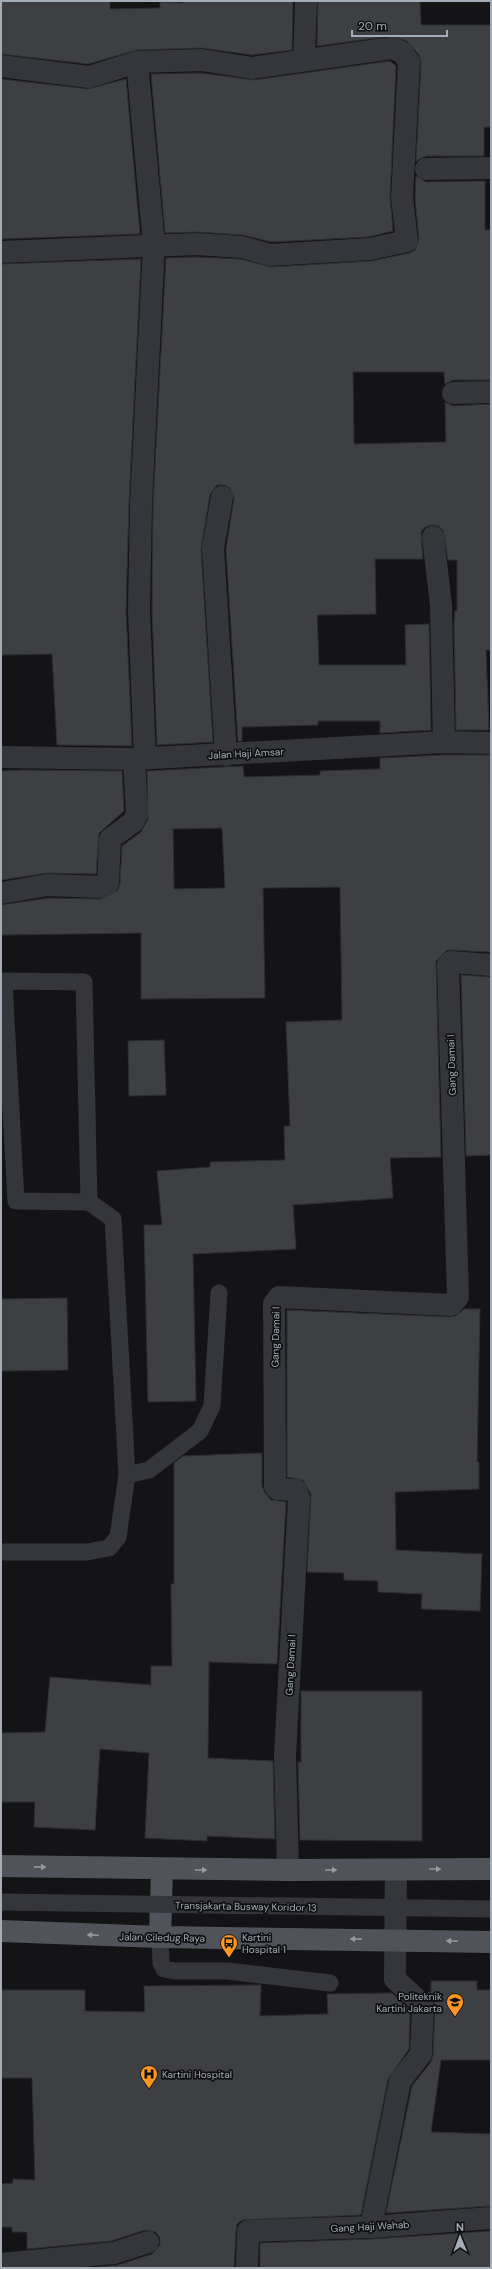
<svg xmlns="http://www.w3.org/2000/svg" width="492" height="2269" font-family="'DM Sans',sans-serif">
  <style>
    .building { fill: #3e3f43; stroke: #2d2e32; fill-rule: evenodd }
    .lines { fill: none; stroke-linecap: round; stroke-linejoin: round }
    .lane { stroke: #34363b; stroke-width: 17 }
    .street { stroke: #34363b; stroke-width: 22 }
    .primary { stroke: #50545a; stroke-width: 22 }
    .lane-bridge { stroke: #34363b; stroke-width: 17 }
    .oneway { fill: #939ba4 }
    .labels { text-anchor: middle; stroke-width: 3.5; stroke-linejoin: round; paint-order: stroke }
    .street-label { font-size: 10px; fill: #a4adb7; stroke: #0f0f11 }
    .poi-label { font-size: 10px; fill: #a4adb7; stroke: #0f0f11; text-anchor: start }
  </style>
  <rect width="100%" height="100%" fill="#141416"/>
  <g class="building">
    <polygon points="1,1 110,1 110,9 160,8 160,2 183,3 183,1 293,1 292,50 252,55 202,48 137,50 88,64 1,54"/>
    <polygon points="318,1 420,1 421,25 491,25 491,127 484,127 484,156 426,156 416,161 421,63 419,55 407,41 391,36 317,46"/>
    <polygon points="390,61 396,66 390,197 393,231 368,237 271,242 243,235 197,232 165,233 151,74 201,73 254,80"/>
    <polygon points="1,79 88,89 126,79 140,234 1,239"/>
    <polygon points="416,176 426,182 485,181 485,230 491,230 491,380 453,380 445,384 444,372 353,372 354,444 446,442 445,402 453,406 491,404 491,650 486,650 489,730 456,730 454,624 455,611 457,611 457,560 448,560 443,530 438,526 432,525 425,527 421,532 423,559 375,559 376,614 317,615 319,665 406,665 405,625 429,624 431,730 380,733 380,721 318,721 318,725 242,727 242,741 238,741 226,549 234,499 230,488 224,485 217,485 210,494 201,549 213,742 157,745 152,610 153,504 166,258 196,257 240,259 271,267 371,261 410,253 415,250 419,240 415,198"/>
    <polygon points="141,259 129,503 126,610 132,746 57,745 52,654 1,655 1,264"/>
    <path d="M444 755H490L491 952 447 950 436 961 441 1157 390 1158 393 1198 293 1205 296 1249 193 1254 196 1401 148 1402 144 1225H162L157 1171 210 1167V1162L285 1160 284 1126H290L286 1022 342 1020 340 887 263 888 265 998 141 999V933L1 935V905L49 898 100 899 118 890 120 884 122 846 141 832 148 819 147 771 243 766 244 777 320 775V771L380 769V758ZM222 828 225 888 174 889 173 829Z"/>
    <polygon points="22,770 122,771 124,811 99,833 96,874 48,873 1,880 1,771"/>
    <polygon points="461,975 491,977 491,1155 466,1156"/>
    <polygon points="164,1040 166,1095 129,1096 128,1041"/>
    <polygon points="67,1298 68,1370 1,1371 1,1299"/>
    <polygon points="464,1309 480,1309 477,1462 479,1462 479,1489 395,1492 396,1550 482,1554 480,1611 421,1609 422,1594 378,1592 378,1581 344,1580 344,1573 307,1572 311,1494 303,1480 287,1477 287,1310 450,1317 456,1316"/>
    <polygon points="262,1453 262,1486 265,1493 271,1500 286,1502 277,1664 209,1662 208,1758 273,1761 275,1839 207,1836 207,1841 145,1838 149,1753 100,1749 95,1830 34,1827 35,1802 1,1802 1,1733 45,1732 50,1677 151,1685 151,1666 172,1666 171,1584 174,1584 174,1463 183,1456"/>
    <polygon points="301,1691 422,1691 422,1841 300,1840 298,1762 301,1762"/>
    <polygon points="431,1981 477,1981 477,1990 491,1990 491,2060 441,2060 431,2132 491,2134 491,2206 386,2213 412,2086 431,2062 433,2055 435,2005 434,2000 428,1992 431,1992"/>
    <polygon points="258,1985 261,1985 260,2016 328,2014 327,1994 392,1993 410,2010 409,2049 388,2079 361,2215 242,2220 237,2224 236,2231 234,2268 89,2268 118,2265 152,2254 160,2245 160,2238 156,2232 145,2230 111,2241 27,2249 27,2232 12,2232 12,2227 1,2227 1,2184 13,2183 13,2179 35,2180 32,2078 1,2078 1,1990 85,1990 85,2011 145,2012 144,1986"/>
    <polygon points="491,2231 491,2268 260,2268 260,2243 372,2239"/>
  </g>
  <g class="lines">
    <g class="lane">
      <polyline points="1,1001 5,1001 16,1201 89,1202 113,1219 127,1475 118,1537 109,1548 87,1552 1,1552"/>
      <polyline points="5,1001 4,981 84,982 89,1202"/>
      <polyline points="127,1475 149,1470 200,1431 212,1406 219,1293"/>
      <polyline points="160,1937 161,1963 164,1969 175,1971 227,1971 330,1983"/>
    </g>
    <g class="street">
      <polyline points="304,60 306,1"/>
      <polyline points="137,62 154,245 141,504 139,610 145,758"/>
      <polyline points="1,66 89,77 137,62 202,60 252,68 392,48 402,52 409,62 402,198 407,241 370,249 270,255 242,247 196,244 1,252"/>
      <polyline points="426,169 491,168"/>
      <polyline points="453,393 491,392"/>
      <polyline points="222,497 213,548 226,755"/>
      <polyline points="433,537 441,605 444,742"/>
      <polyline points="1,757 134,759 444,742 491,743"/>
      <polyline points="1,893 48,885 100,887 108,883 110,839 133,822 137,814 134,759"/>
      <polyline points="288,1870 285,1755 299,1498 296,1490 277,1489 275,1486 274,1304 279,1297 451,1305 458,1297 448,965 451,962 491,965"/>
      <polyline points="371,2227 400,2081 421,2054 423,2005 395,1979 396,1870"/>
      <polyline points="1,2264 114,2253 148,2242"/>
      <polyline points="247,2268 248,2231 371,2227 491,2218"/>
    </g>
    <g class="primary">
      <polyline points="1,1866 288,1870 491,1869"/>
      <polyline points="1,1931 160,1937 491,1942"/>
      <polyline points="160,1937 162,1869"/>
    </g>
    <polyline class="lane-bridge" points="1,1902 491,1909"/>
  </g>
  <defs><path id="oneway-solid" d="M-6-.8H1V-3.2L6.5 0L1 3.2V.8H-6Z"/></defs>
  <g class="oneway">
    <use href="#oneway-solid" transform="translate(40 1867) rotate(1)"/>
    <use href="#oneway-solid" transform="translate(435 1869)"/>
    <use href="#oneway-solid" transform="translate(201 1870)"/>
    <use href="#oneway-solid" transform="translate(331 1870)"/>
    <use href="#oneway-solid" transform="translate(93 1935) rotate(-178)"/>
    <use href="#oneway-solid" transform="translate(356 1939) rotate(-179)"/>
    <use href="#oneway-solid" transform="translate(452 1941) rotate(-178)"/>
  </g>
  <defs>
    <symbol id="bus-pin" viewBox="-11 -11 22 30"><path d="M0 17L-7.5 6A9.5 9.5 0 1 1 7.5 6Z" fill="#ff9522" stroke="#0f0f11"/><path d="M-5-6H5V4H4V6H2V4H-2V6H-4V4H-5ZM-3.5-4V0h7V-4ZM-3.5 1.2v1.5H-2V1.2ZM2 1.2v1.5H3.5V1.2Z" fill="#111"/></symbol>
    <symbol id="university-pin" viewBox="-11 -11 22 30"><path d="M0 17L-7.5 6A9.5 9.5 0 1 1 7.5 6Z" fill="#ff9522" stroke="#0f0f11"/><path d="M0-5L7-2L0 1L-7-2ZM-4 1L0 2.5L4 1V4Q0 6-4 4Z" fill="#111"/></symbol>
    <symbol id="hospital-pin" viewBox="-11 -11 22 30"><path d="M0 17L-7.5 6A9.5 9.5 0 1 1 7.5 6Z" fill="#ff9522" stroke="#0f0f11"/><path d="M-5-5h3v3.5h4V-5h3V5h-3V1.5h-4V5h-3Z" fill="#111"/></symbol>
  </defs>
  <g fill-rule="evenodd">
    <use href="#bus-pin" x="219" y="1933" width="20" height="27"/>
    <use href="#university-pin" x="445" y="1992" width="20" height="27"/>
    <use href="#hospital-pin" x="139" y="2064" width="20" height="27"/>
  </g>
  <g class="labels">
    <g class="street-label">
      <text transform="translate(246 753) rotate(-3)" y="4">Jalan Haji Amsar</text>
      <text transform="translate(451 1065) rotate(-92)" y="4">Gang Damai I</text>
      <text transform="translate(275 1337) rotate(-89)" y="4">Gang Damai I</text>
      <text transform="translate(290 1665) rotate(-87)" y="4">Gang Damai I</text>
      <text transform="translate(246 1906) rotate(1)" y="4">Transjakarta Busway Koridor 13</text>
      <text transform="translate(162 1937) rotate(1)" y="4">Jalan Ciledug Raya</text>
      <text transform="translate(370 2226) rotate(-3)" y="4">Gang Haji Wahab</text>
    </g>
    <g class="poi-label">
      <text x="242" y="1941">Kartini<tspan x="242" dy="12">Hospital 1</tspan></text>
      <text x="442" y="2000" text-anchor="end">Politeknik<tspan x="442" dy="12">Kartini Jakarta</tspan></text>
      <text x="162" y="2078">Kartini Hospital</text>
    </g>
  </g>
  <rect width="492" height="2269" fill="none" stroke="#a4adb7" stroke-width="4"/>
  <g transform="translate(460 2237) rotate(359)" stroke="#0f0f11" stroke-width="3" paint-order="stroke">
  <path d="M0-3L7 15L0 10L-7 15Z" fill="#a4adb7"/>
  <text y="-6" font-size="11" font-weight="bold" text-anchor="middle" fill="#a4adb7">N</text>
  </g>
  <path d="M352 30v6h95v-6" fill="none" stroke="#a4adb7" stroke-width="2"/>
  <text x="358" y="30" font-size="12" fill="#a4adb7" stroke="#0f0f11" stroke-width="3" paint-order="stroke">20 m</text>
</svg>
